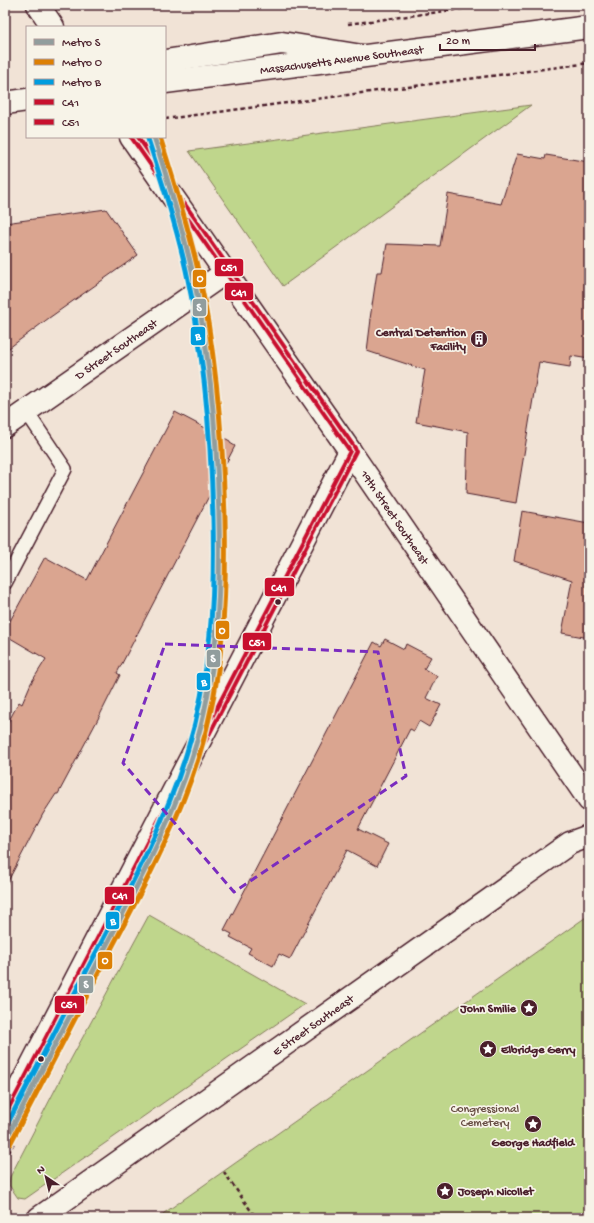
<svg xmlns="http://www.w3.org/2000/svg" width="594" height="1223" font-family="'Gochi Hand',sans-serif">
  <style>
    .green { fill: #bfd68c; stroke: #847a5c }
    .building { fill: #daa590; stroke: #4a1f2b }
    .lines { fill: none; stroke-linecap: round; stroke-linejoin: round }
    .lane-casing { stroke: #4a1f2b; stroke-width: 16 }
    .street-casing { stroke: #4a1f2b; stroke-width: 25 }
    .secondary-casing { stroke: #4a1f2b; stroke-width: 25 }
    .path { stroke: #4a1f2b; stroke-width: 2.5; stroke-dasharray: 4 3; stroke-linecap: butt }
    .lane { stroke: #f7f3e8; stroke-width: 13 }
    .street { stroke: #f7f3e8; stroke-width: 22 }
    .secondary { stroke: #f7f3e8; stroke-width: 22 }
    .bus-1-casing { stroke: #f7f3e8; stroke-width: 7 }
    .bus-2-casing { stroke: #f7f3e8; stroke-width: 7 }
    .bus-1 { stroke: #c8102e; stroke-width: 4 }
    .bus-2 { stroke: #c8102e; stroke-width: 4 }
    .metro-1-casing { stroke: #f7f3e8; stroke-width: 8 }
    .metro-2-casing { stroke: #f7f3e8; stroke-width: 8 }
    .metro-3-casing { stroke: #f7f3e8; stroke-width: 8 }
    .metro-1 { stroke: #919d9d; stroke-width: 5 }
    .metro-2 { stroke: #dd8004; stroke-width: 5 }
    .metro-3 { stroke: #009cde; stroke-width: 5 }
    .marked { fill: none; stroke: #7b2cbf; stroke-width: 3; stroke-dasharray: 8 5; stroke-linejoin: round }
    .bus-dot { fill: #4a1f2b; stroke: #f7f3e8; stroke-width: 1.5 }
    .labels { text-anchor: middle; stroke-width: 3.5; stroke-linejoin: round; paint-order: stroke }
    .street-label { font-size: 12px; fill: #4a1f2b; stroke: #f7f3e8 }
    .poi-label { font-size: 12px; font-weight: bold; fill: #4a1f2b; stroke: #f7f3e8; text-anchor: end }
    .park-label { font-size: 12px; fill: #674d43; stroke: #f7f3e8 }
    .line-badge { stroke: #f7f3e8; stroke-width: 1.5 }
    .badge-label { font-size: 11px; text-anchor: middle; font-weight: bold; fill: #fff }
  </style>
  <rect width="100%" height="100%" fill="#f1e3d6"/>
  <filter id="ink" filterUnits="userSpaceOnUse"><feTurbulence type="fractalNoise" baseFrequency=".025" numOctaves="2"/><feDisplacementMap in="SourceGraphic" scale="8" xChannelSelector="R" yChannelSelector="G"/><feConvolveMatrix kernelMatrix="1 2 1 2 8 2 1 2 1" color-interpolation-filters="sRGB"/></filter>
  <g filter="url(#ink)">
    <g class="green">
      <polygon points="531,105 283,286 189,151"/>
      <polygon points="149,915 305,1004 25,1199 18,1198 9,1185 10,1177 71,1059"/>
      <polygon points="589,915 589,1218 157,1218"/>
    </g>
    <g class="building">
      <polygon points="517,154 545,159 546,155 589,162 589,359 571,356 570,367 539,362 516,503 466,494 468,432 416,422 425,370 367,351 371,319 370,319 377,272 382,272 387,244 440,246 448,194 501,204"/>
      <polygon points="106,209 138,255 49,318 5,351 5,223"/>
      <polygon points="175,412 230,441 230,443 235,446 117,673 120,675 99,717 58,794 56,794 43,814 5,887 5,728 19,702 22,704 31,683 46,659 5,635 5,630 45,557 87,580"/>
      <polygon points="522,511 589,523 589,638 562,633 572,580 514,561"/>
      <polygon points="385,639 404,649 406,644 431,657 424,669 437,676 426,698 441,705 429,727 419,721 414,731 410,729 358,829 388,844 377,866 347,850 290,959 279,954 273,966 248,953 251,948 230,937 232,934 224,930 374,642 381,646"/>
    </g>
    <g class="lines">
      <defs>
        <polyline id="lane" points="5,583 65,469 26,411"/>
        <g id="street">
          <path id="s1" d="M165 82 589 27"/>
          <path id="s2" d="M5 426 226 272"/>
          <path id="s3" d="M350 451 589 800"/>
          <path id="s4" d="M39 1218 570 843 589 836"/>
        </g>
        <g id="secondary">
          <polyline points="38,5 53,27"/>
          <polyline points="165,61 282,43 362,56"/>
          <polyline points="5,103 27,100"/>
          <polyline points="5,1116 350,451 131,137"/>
        </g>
      </defs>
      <use href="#lane" class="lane-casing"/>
      <use href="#street" class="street-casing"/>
      <use href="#secondary" class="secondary-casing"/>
      <g class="path">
        <polyline points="348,24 491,5"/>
        <polyline points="165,119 589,63"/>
        <polyline points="5,1159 14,1143"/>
        <polyline points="224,1172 256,1218"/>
      </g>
      <use href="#lane" class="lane"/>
      <use href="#street" class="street"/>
      <use href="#secondary" class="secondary"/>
      <defs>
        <polyline id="bus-1" points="5,1116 350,451 131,137"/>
        <polyline id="bus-2" points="10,1119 356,451 355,448 138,137"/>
      </defs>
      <use href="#bus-1" class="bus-1-casing"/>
      <use href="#bus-2" class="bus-2-casing"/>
      <use href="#bus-1" class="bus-1"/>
      <use href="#bus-2" class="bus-2"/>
      <defs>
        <path id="metro-1" d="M5 1141C38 1078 70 1015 103 952 136 888 171 824 193 754 217 678 221 597 219 518 217 434 210 351 192 270 182 225 168 181 154 137"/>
        <path id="metro-2" d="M10 1144C43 1081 76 1018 108 955 142 890 177 826 199 756 223 679 227 599 225 519 223 435 216 352 198 270 188 225 174 181 160 137"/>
        <path id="metro-3" d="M5 1128C37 1068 67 1007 99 947 132 884 166 820 187 752 211 676 215 597 213 519 211 435 204 351 186 270 176 225 162 182 148 139"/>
      </defs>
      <use href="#metro-1" class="metro-1-casing"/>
      <use href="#metro-2" class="metro-2-casing"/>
      <use href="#metro-3" class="metro-3-casing"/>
      <use href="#metro-1" class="metro-1"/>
      <use href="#metro-2" class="metro-2"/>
      <use href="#metro-3" class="metro-3"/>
    </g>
  </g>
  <path class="marked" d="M165 644 378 652 406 776 234 892 123 763Z"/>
  <defs>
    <symbol id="building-disc" viewBox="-11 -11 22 22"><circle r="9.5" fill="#4a1f2b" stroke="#f7f3e8"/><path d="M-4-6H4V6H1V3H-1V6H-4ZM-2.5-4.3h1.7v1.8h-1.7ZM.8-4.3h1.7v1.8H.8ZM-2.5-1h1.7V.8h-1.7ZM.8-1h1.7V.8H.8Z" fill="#fff"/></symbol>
    <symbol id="sight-disc" viewBox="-11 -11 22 22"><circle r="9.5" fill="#4a1f2b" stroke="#f7f3e8"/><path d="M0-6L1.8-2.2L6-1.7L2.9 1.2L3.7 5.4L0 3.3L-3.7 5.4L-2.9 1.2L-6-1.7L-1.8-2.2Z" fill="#fff"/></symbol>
  </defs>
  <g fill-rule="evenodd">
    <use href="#building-disc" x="469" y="329" width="20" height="20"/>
    <use href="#sight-disc" x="519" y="998" width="20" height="20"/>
    <use href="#sight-disc" x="478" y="1039" width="20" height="20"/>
    <use href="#sight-disc" x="523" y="1114" width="20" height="20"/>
    <use href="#sight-disc" x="435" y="1181" width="20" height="20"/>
  </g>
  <g class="bus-dot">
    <circle cx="278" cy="602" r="3.5"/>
    <circle cx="41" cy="1059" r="3.5"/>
  </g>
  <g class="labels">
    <g class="street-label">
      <text dy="4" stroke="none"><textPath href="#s1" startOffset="178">Massachusetts Avenue Southeast</textPath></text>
      <text dy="4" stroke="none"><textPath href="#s2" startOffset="135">D Street Southeast</textPath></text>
      <text dy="4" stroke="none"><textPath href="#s3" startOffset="80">19th Street Southeast</textPath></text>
      <text dy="4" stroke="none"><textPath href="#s4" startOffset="335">E Street Southeast</textPath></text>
    </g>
    <g class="poi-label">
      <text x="466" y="336">Central Detention<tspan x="466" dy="14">Facility</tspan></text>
      <text x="516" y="1012">John Smilie</text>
      <text x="501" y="1053" text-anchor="start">Elbridge Gerry</text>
      <text x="533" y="1146" text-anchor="middle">George Hadfield</text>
      <text x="458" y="1195" text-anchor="start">Joseph Nicollet</text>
    </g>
    <g class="park-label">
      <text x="485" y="1112">Congressional<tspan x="485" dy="14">Cemetery</tspan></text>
    </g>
  </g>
  <g class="line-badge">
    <rect x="214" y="258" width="30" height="19" rx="4" fill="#c8102e"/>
    <rect x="192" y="269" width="15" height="19" rx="4" fill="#dd8004"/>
    <rect x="224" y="282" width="30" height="19" rx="4" fill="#c8102e"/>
    <rect x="192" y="298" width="15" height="19" rx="4" fill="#919d9d"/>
    <rect x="190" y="326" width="16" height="20" rx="4" fill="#009cde"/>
    <rect x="264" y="577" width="31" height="20" rx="4" fill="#c8102e"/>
    <rect x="215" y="620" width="15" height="20" rx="4" fill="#dd8004"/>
    <rect x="242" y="632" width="30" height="19" rx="4" fill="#c8102e"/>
    <rect x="206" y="649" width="15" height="19" rx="4" fill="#919d9d"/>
    <rect x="196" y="672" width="15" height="19" rx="4" fill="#009cde"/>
    <rect x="104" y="886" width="31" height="19" rx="4" fill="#c8102e"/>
    <rect x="105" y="911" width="15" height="19" rx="4" fill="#009cde"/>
    <rect x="97" y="951" width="16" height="19" rx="4" fill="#dd8004"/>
    <rect x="78" y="975" width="16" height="19" rx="4" fill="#919d9d"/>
    <rect x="54" y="995" width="31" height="19" rx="4" fill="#c8102e"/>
  </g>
  <g class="badge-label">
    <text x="229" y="271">C51</text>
    <text x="200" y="282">O</text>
    <text x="239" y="296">C41</text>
    <text x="199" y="311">S</text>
    <text x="198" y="340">B</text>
    <text x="279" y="591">C41</text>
    <text x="222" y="634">O</text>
    <text x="257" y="646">C51</text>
    <text x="213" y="662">S</text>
    <text x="204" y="686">B</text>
    <text x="120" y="899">C41</text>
    <text x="113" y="925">B</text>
    <text x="105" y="964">O</text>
    <text x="86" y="988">S</text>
    <text x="69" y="1008">C51</text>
  </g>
  <rect width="594" height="1223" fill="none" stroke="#f7f3e8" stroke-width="20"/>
  <rect x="10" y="10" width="574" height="1203" fill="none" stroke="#4a1f2b" stroke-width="1.5" filter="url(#ink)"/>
  <rect x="26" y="26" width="140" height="112" fill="#f7f3e8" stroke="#b29e9c"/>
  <rect x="34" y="39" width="20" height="6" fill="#919d9d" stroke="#b29e9c"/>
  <text x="62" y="46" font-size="12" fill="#4a1f2b">Metro S</text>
  <rect x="34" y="59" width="20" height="6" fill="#dd8004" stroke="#b29e9c"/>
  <text x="62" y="66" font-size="12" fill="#4a1f2b">Metro O</text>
  <rect x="34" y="79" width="20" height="6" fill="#009cde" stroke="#b29e9c"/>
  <text x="62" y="86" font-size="12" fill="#4a1f2b">Metro B</text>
  <rect x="34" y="99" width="20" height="6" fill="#c8102e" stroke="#b29e9c"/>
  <text x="62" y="106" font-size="12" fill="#4a1f2b">C41</text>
  <rect x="34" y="119" width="20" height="6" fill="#c8102e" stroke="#b29e9c"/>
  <text x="62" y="126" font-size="12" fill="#4a1f2b">C51</text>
  <g transform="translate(46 1177) rotate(325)" stroke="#f7f3e8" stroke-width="3" paint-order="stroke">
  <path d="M0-3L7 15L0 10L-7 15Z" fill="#4a1f2b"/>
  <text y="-6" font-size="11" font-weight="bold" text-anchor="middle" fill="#4a1f2b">N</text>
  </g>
  <path d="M440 44v6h95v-6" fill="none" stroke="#4a1f2b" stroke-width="2"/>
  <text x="446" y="44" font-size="12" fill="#4a1f2b" stroke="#f7f3e8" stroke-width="3" paint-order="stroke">20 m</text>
</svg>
